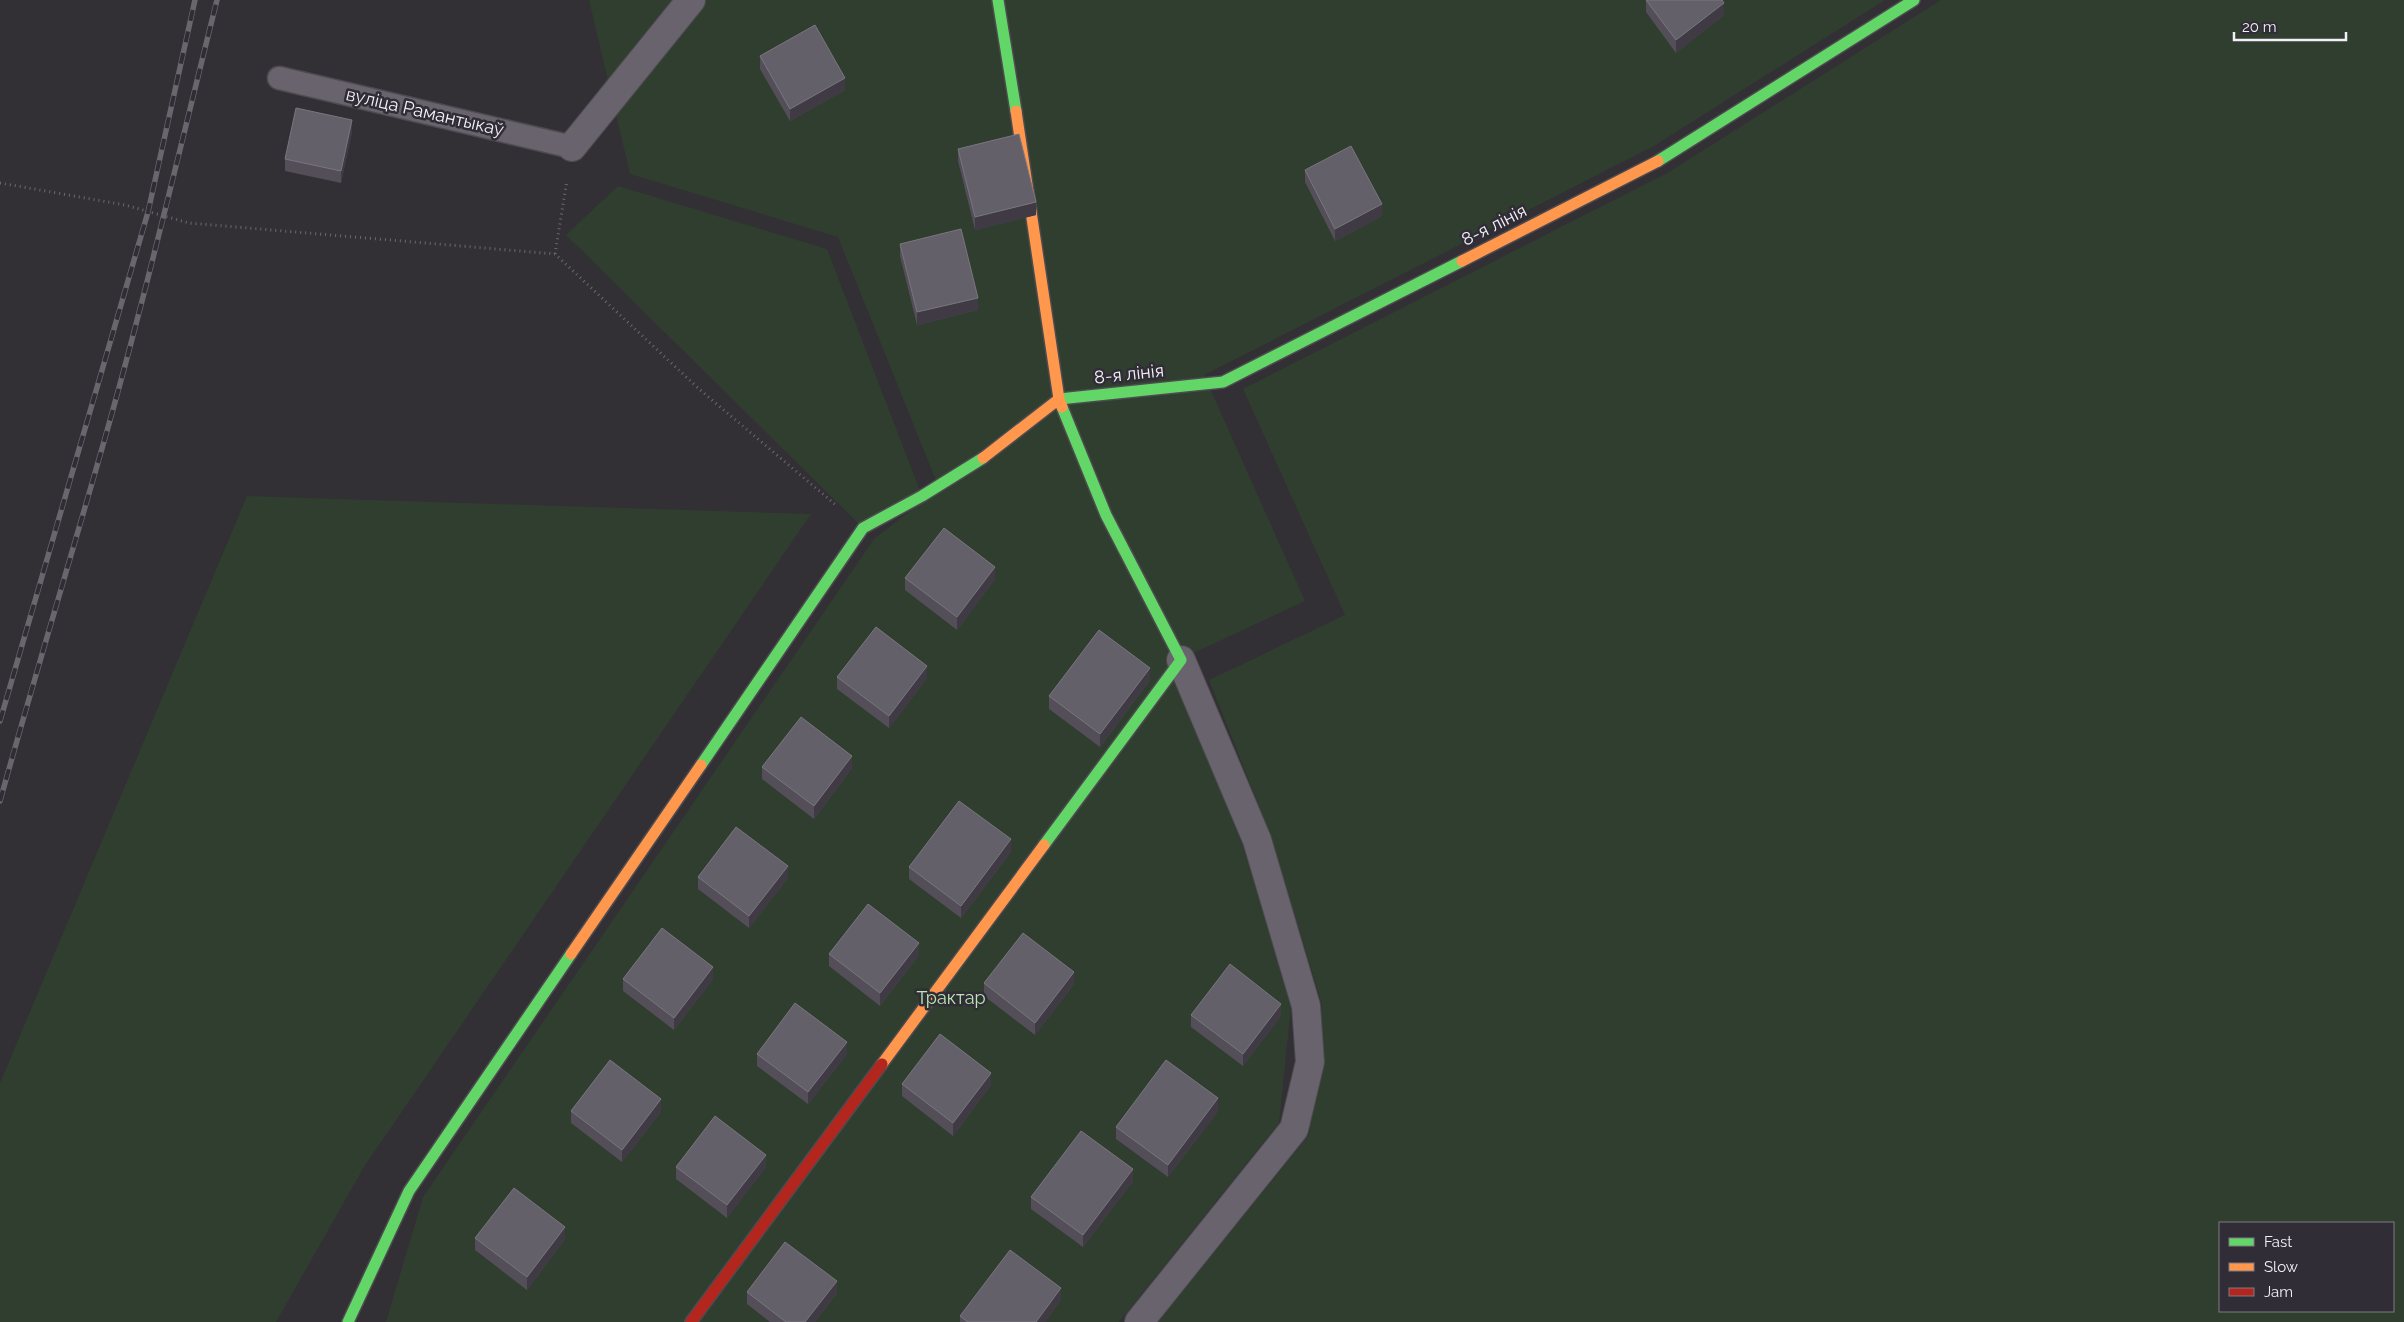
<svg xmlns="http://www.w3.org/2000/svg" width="2404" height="1322" font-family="Raleway,sans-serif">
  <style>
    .green { fill: #303e2f; fill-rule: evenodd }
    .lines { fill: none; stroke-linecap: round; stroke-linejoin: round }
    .lane-casing { stroke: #4d4b4f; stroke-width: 25 }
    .street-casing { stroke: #4d4b4f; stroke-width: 30 }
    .fast-casing { stroke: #4d4b4f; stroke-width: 14 }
    .slow-casing { stroke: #4d4b4f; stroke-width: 14 }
    .jam-casing { stroke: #4d4b4f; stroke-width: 14 }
    .path { stroke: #6c6870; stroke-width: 3; stroke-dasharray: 1 4; stroke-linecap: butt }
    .lane { stroke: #68636d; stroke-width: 22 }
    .street { stroke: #68636d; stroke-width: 28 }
    .fast { stroke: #63d668; stroke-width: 11 }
    .slow { stroke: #ff974d; stroke-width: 11 }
    .jam { stroke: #b3261e; stroke-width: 11 }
    .rail-casing { stroke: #69666c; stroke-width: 5.5 }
    .rail { stroke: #312d37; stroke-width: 4; stroke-dasharray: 11; stroke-linecap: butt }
    .wall { fill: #534e58 }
    .shaded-wall { fill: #3f3a43 }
    .building { fill: #646069; stroke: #7a767f }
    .labels { text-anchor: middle; stroke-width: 5; stroke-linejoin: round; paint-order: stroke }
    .street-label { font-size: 18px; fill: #f2f0f6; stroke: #312d37 }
    .park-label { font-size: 18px; fill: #b8e9b1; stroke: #312d37 }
  </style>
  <rect width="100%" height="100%" fill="#322f35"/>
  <g class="green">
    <polygon points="589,0 1885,0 1654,146 1204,375 1305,601 1170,664 1243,846 1291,1007 1279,1123 1119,1322 386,1322 423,1197 874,539 939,488 838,237 630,174"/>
    <path d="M1941 0H2404V1322H1158L1309 1135 1322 1004 1271 836 1209 680 1345 615 1243 389 1669 172ZM2220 1223H2393V1311H2220Z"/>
    <polygon points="618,186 827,249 922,496 863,528 566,235"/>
    <polygon points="247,496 811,514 364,1167 276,1322 0,1322 0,1083"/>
  </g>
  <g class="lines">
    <defs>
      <polyline id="lane" points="279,78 572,147"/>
      <g id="street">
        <polyline points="572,147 691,0"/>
        <polyline points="1139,1322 1294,1129 1310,1062 1306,1006 1257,840 1181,660"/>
      </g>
      <g id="fast">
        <polyline points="998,0 1016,111"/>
        <polyline points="1658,161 1914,0"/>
        <polyline points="1059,399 1223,382 1462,261"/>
        <polyline points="701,765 863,528 922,496 983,458"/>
        <polyline points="1044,845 1181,660 1106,515 1062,407"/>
        <polyline points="348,1322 409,1191 571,954"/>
      </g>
      <g id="slow">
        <polyline points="1016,111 1059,399 1062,407"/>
        <polyline points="1462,261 1658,161"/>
        <polyline points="983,458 1059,399"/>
        <polyline points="571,954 701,765"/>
        <polyline points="882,1064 1044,845"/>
      </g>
      <polyline id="jam" points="691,1322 882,1064"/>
    </defs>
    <use href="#lane" class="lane-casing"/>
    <use href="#street" class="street-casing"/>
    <use href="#fast" class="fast-casing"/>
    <use href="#slow" class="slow-casing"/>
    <use href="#jam" class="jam-casing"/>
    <g class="path">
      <polyline points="0,183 125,205 189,223 555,254 699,389 837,506"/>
      <polyline points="555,254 567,180"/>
    </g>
    <use href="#lane" class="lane"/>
    <use href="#street" class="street"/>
    <use href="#fast" class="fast"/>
    <use href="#slow" class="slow"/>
    <use href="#jam" class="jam"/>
    <defs>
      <g id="rail">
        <polyline points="0,721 148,212 195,0"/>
        <path d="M0 801C33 682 69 564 103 445 145 298 180 148 217 0"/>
      </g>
    </defs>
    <use href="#rail" class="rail-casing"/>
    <use href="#rail" class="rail"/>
  </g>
  <g class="wall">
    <polygon points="1646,0 1724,15 1676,53 1646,12"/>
    <polygon points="760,56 845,90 790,121 760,69"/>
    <polygon points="352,132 341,183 285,171 285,159"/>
    <polygon points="958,149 1036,215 975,230 958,161"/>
    <polygon points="1305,170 1382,216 1335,241 1305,182"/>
    <polygon points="900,244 978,310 917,325 900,256"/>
    <polygon points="905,578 995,579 957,630 905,590"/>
    <polygon points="837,677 927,678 889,728 837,689"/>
    <polygon points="1150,680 1100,747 1049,709 1049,696"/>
    <polygon points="762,767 852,768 814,819 762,779"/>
    <polygon points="1011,852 961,918 909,879 909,867"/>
    <polygon points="698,877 788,878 749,928 698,889"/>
    <polygon points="829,954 919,955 880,1006 829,966"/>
    <polygon points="623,979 713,979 674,1030 623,991"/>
    <polygon points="984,983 1074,984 1035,1035 984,996"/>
    <polygon points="1191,1015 1281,1016 1243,1066 1191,1027"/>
    <polygon points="757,1054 847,1054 808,1104 757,1066"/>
    <polygon points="902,1084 991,1085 953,1136 902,1096"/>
    <polygon points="571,1111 661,1112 622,1162 571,1123"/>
    <polygon points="1218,1111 1168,1177 1116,1139 1116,1127"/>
    <polygon points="676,1167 766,1167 727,1218 676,1179"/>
    <polygon points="1133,1181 1083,1247 1031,1209 1031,1197"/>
    <polygon points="475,1238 565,1239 527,1290 475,1250"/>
    <polygon points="747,1292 837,1293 815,1322 770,1322 747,1304"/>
    <polygon points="1061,1300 1045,1322 960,1322 960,1316"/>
  </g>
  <g class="shaded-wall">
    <polygon points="1724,3 1724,15 1676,53 1676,40"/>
    <polygon points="845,78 845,90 790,121 790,109"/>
    <polygon points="352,120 352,132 341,183 341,171"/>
    <polygon points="1036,202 1036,215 975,230 975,217"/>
    <polygon points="1382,204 1382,216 1335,241 1335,229"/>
    <polygon points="978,298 978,310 917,325 917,312"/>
    <polygon points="995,567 995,579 957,630 957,617"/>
    <polygon points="927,666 927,678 889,728 889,716"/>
    <polygon points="1150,668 1150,680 1100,747 1100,734"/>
    <polygon points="852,756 852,768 814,819 814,806"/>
    <polygon points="1011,839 1011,852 961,918 961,906"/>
    <polygon points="788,866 788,878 749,928 749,916"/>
    <polygon points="919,943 919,955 880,1006 880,993"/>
    <polygon points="713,967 713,979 674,1030 674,1018"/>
    <polygon points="1074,972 1074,984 1035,1035 1035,1023"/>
    <polygon points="1281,1004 1281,1016 1243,1066 1243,1054"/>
    <polygon points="847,1042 847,1054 808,1104 808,1092"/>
    <polygon points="991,1073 991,1085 953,1136 953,1123"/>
    <polygon points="1218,1098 1218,1111 1168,1177 1168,1165"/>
    <polygon points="661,1099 661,1112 622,1162 622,1150"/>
    <polygon points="766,1155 766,1167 727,1218 727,1205"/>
    <polygon points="1133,1169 1133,1181 1083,1247 1083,1235"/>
    <polygon points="565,1227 565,1239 527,1290 527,1277"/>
    <polygon points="837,1281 837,1293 815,1322 805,1322"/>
    <polygon points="1061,1288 1061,1300 1045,1322 1036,1322"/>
  </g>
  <g class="building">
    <polygon points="1646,0 1722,0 1724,3 1676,40"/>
    <polygon points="815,25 845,78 790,109 760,56"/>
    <polygon points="296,108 352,120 341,171 285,159"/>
    <polygon points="1019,134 1036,202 975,217 958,149"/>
    <polygon points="1351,146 1382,204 1335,229 1305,170"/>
    <polygon points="961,229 978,298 917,312 900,244"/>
    <polygon points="944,528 995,567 957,617 905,578"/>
    <polygon points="876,627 927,666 889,716 837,677"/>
    <polygon points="1099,630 1150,668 1100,734 1049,696"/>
    <polygon points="801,717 852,756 814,806 762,767"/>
    <polygon points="959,801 1011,839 961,906 909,867"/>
    <polygon points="736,827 788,866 749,916 698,877"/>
    <polygon points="868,904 919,943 880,993 829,954"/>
    <polygon points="662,928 713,967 674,1018 623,979"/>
    <polygon points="1023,933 1074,972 1035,1023 984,983"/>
    <polygon points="1230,964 1281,1004 1243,1054 1191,1015"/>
    <polygon points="795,1003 847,1042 808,1092 757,1054"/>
    <polygon points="940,1034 991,1073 953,1123 902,1084"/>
    <polygon points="610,1060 661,1099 622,1150 571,1111"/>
    <polygon points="1166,1060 1218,1098 1168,1165 1116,1127"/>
    <polygon points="715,1116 766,1155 727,1205 676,1167"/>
    <polygon points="1081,1131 1133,1169 1083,1235 1031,1197"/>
    <polygon points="514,1188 565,1227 527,1277 475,1238"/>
    <polygon points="785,1242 837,1281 805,1322 786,1322 747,1292"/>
    <polygon points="1010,1250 1061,1288 1036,1322 968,1322 960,1316"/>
  </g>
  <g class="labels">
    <g class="street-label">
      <text transform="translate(425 112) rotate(13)" y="6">вуліца Рамантыкаў</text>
      <text transform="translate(1494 225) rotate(-27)" y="6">8-я лінія</text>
      <text transform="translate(1129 374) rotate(-6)" y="6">8-я лінія</text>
    </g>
    <g class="park-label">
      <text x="951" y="1004">Трактар</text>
    </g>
  </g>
  <rect x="2219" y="1222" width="175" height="90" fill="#312d37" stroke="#7e7b83"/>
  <rect x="2229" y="1238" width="25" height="8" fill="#63d668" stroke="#7e7b83"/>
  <text x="2264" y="1247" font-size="15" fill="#f2f0f6">Fast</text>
  <rect x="2229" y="1263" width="25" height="8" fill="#ff974d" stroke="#7e7b83"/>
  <text x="2264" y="1272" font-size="15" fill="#f2f0f6">Slow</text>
  <rect x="2229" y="1288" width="25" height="8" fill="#b3261e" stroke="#7e7b83"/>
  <text x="2264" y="1297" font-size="15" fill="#f2f0f6">Jam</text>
  <path d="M2234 32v8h112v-8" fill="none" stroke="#f2f0f6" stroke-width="2.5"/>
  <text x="2242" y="32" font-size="15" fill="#f2f0f6" stroke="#312d37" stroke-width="4" paint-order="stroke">20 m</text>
</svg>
